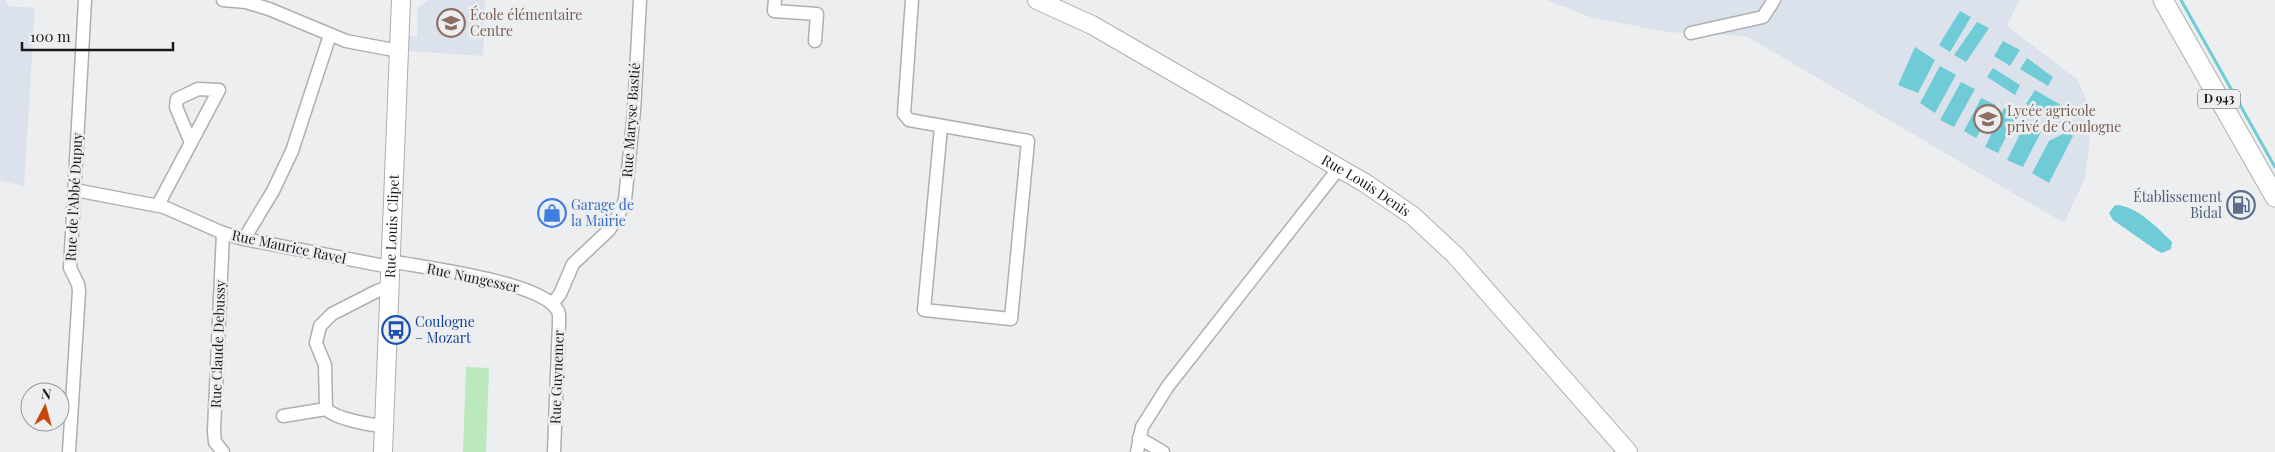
<svg xmlns="http://www.w3.org/2000/svg" width="2275" height="452" font-family="'Playfair Display',serif">
  <style>
    .built { fill: #dce2eb }
    .green { fill: #bae9be }
    .water { fill: #6fccd6 }
    .lines { fill: none; stroke-linecap: round; stroke-linejoin: round }
    .stream { stroke: #6fccd6; stroke-width: 3 }
    .street-casing { stroke: #adafb1; stroke-width: 15 }
    .secondary-casing { stroke: #adafb1; stroke-width: 20 }
    .primary-casing { stroke: #adafb1; stroke-width: 21 }
    .street { stroke: #fff; stroke-width: 12 }
    .secondary { stroke: #fff; stroke-width: 18 }
    .primary { stroke: #fff; stroke-width: 19 }
    .labels { text-anchor: middle; stroke-width: 5; stroke-linejoin: round; paint-order: stroke }
    .shield { fill: #eceef0; stroke: #58595a; stroke-width: 1 }
    .shield-label { font-size: 12px; font-weight: bold; fill: #18191a }
    .education-label { font-size: 14px; fill: #785e54; stroke: #eceef0; text-anchor: start }
    .street-label { font-size: 14px; fill: #18191a; stroke: #eceef0 }
    .service-label { font-size: 14px; fill: #4e5e75; stroke: #eceef0; text-anchor: end }
    .shop-label { font-size: 14px; fill: #366cbe; stroke: #eceef0; text-anchor: start }
    .transit-label { font-size: 14px; fill: #164399; stroke: #eceef0; text-anchor: start }
  </style>
  <rect width="100%" height="100%" fill="#eceef0"/>
  <g class="built">
    <polygon points="0,0 5,0 9,6 35,8 24,186 0,181"/>
    <polygon points="428,0 485,0 483,56 409,51 409,36 417,37 417,9"/>
    <polygon points="1547,0 2019,0 2007,26 2078,80 2087,102 2090,137 2085,178 2064,223 1746,36 1667,32 1590,17"/>
  </g>
  <polygon class="green" points="466,367 489,368 486,452 463,452"/>
  <g class="water">
    <polygon points="1960,11 1971,17 1950,52 1939,45"/>
    <polygon points="1977,22 1989,28 1966,62 1954,55"/>
    <polygon points="2003,41 2020,50 2010,66 1994,56"/>
    <polygon points="1915,47 1935,60 1918,93 1898,85"/>
    <polygon points="2027,58 2053,77 2048,86 2020,69"/>
    <polygon points="1940,66 1956,75 1935,113 1920,103"/>
    <polygon points="1993,68 2020,85 2015,95 1987,77"/>
    <polygon points="1961,82 1975,89 1954,127 1940,120"/>
    <polygon points="2035,90 2066,108 2058,122 2026,104"/>
    <polygon points="1981,98 1996,105 1976,138 1964,131"/>
    <polygon points="2004,108 2017,115 1998,153 1985,147"/>
    <polygon points="2026,122 2042,130 2023,167 2007,160"/>
    <polygon points="2067,132 2073,136 2049,183 2032,173 2049,141"/>
    <path d="M2115 205C2136 205 2158 228 2172 242L2171 249 2162 253 2156 250 2113 220 2109 213Z"/>
  </g>
  <g class="lines">
    <polyline class="stream" points="2181,0 2275,167"/>
    <defs>
      <g id="street">
        <polyline points="223,0 246,2 269,9 346,41 399,51"/>
        <polyline points="775,0 774,11 817,14 815,41"/>
        <polyline points="912,0 904,114 909,120 1028,141 1011,319 924,310 941,127"/>
        <polyline points="1691,33 1763,17 1774,0"/>
        <polyline points="75,190 164,207 223,233 244,239 390,267"/>
        <polyline points="158,205 219,90 198,89 177,99 176,107 191,143"/>
        <polyline points="223,233 214,431 215,442 223,452"/>
        <polyline points="244,239 273,191 292,151 330,35"/>
        <path d="M390 261C426 268 535 281 556 308 560 312 559 317 559 323L554 452"/>
        <polyline points="552,304 560,294 573,264 609,230 618,216 625,200 634,111 640,0"/>
        <polyline points="326,409 325,365 316,343 320,326 332,314 377,291 389,287"/>
        <path d="M326 409C336 419 370 425 384 426"/>
        <polyline points="283,416 326,409"/>
        <polyline points="1139,438 1163,452"/>
        <polyline points="69,452 79,291 78,284 70,268 85,0"/>
        <polyline points="1137,452 1142,427 1168,386 1339,168"/>
      </g>
      <g id="secondary">
        <path id="s1" d="M1037 0 1092 25 1365 183 1413 216 1455 255 1628 452"/>
        <path id="s2" d="M383 452 401 0"/>
      </g>
      <polyline id="primary" points="2163,0 2275,197"/>
    </defs>
    <use href="#street" class="street-casing"/>
    <use href="#secondary" class="secondary-casing"/>
    <use href="#primary" class="primary-casing"/>
    <use href="#street" class="street"/>
    <use href="#secondary" class="secondary"/>
    <use href="#primary" class="primary"/>
  </g>
  <defs>
    <symbol id="school-ring" viewBox="-11 -11 22 22"><circle r="9.5" fill="#eceef0" stroke="#8d6e63" stroke-width="1.5"/><path d="M0-5L7-2L0 1L-7-2ZM-4 1L0 2.5L4 1V4Q0 6-4 4Z" fill="#8d6e63"/></symbol>
    <symbol id="fuel-ring" viewBox="-11 -11 22 22"><circle r="9.5" fill="#eceef0" stroke="#5c6f8a" stroke-width="1.5"/><path d="M-5.5-6h7V0h2V4h1.3V-2.5L3-4.5l.8-.8L6-3V5H2.5V1h-1V6h-7ZM-4.2-4.7v3.2H.2V-4.7Z" fill="#5c6f8a"/></symbol>
    <symbol id="shop-ring" viewBox="-11 -11 22 22"><circle r="9.5" fill="#eceef0" stroke="#3f7fe0" stroke-width="1.5"/><path d="M-5-2.5h2.3a2.7 3.5 0 0 1 5.4 0H5L5.5 6h-11ZM-1.5-2.5h3a1.5 2.3 0 0 0-3 0Z" fill="#3f7fe0"/></symbol>
    <symbol id="bus-ring" viewBox="-11 -11 22 22"><circle r="9.5" fill="#eceef0" stroke="#1a4fb4" stroke-width="1.5"/><path d="M-5-6H5V4H4V6H2V4H-2V6H-4V4H-5ZM-3.5-4V0h7V-4ZM-3.5 1.2v1.5H-2V1.2ZM2 1.2v1.5H3.5V1.2Z" fill="#1a4fb4"/></symbol>
  </defs>
  <g fill-rule="evenodd">
    <use href="#school-ring" x="435" y="7" width="32" height="32"/>
    <use href="#school-ring" x="1972" y="103" width="32" height="32"/>
    <use href="#fuel-ring" x="2225" y="189" width="32" height="32"/>
    <use href="#shop-ring" x="536" y="197" width="32" height="32"/>
    <use href="#bus-ring" x="380" y="314" width="32" height="32"/>
  </g>
  <g class="labels">
    <rect class="shield" x="2198" y="89.5" width="42" height="19" rx="4"/>
    <g class="shield-label">
      <text x="2219" y="103">D 943</text>
    </g>
    <g class="education-label">
      <text x="470" y="20">École élémentaire<tspan x="470" dy="16">Centre</tspan></text>
      <text x="2007" y="116">Lycée agricole<tspan x="2007" dy="16">privé de Coulogne</tspan></text>
    </g>
    <g class="street-label">
      <text transform="translate(631 120) rotate(-86)" y="5">Rue Maryse Bastié</text>
      <text dy="5" stroke="none"><textPath href="#s1" startOffset="378">Rue Louis Denis</textPath></text>
      <text transform="translate(74 197) rotate(-87)" y="5">Rue de l'Abbé Dupuy</text>
      <text dy="5" stroke="none"><textPath href="#s2" startOffset="226">Rue Louis Clipet</textPath></text>
      <text transform="translate(289 247) rotate(12)" y="5">Rue Maurice Ravel</text>
      <text transform="translate(473 278) rotate(12)" y="5">Rue Nungesser</text>
      <text transform="translate(218 344) rotate(-88)" y="5">Rue Claude Debussy</text>
      <text transform="translate(557 377) rotate(-88)" y="5">Rue Guynemer</text>
    </g>
    <g class="service-label">
      <text x="2222" y="202">Établissement<tspan x="2222" dy="16">Bidal</tspan></text>
    </g>
    <g class="shop-label">
      <text x="571" y="210">Garage de<tspan x="571" dy="16">la Mairie</tspan></text>
    </g>
    <g class="transit-label">
      <text x="415" y="327">Coulogne<tspan x="415" dy="16">– Mozart</tspan></text>
    </g>
  </g>
  <g transform="translate(45 407) rotate(6)"><circle r="24" fill="#eceef0" stroke="#97999a"/>
  <path d="M0-4L9 19L0 12L-9 19Z" fill="#ca430c"/>
  <text y="-8" font-size="14" font-weight="bold" text-anchor="middle" fill="#18191a">N</text>
  </g>
  <path d="M22 42v8h151v-8" fill="none" stroke="#18191a" stroke-width="2.5"/>
  <text x="30" y="42" font-size="15" fill="#18191a" stroke="#eceef0" stroke-width="4" paint-order="stroke">100 m</text>
</svg>
